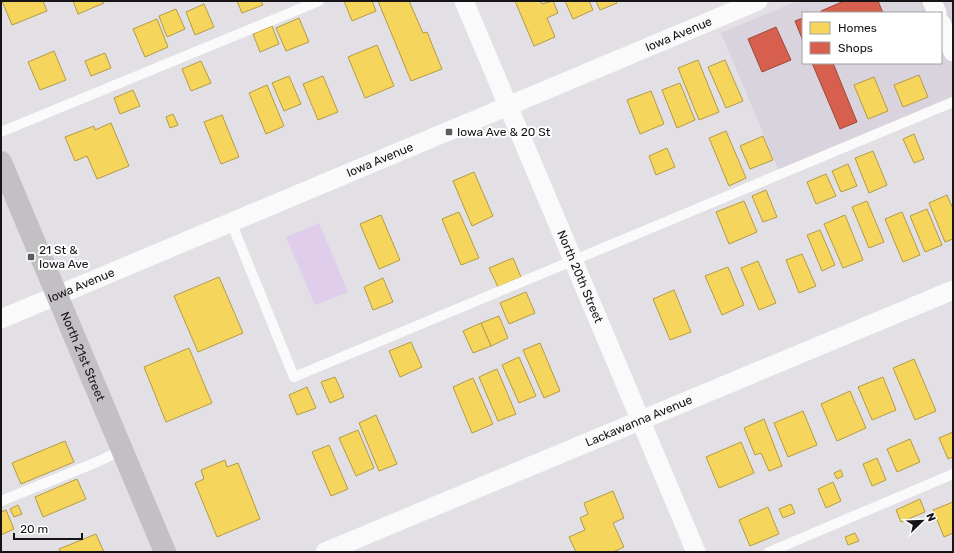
<svg xmlns="http://www.w3.org/2000/svg" width="954" height="553" font-family="Rubik,sans-serif">
  <style>
    .built { fill: #d9d3dd; fill-rule: evenodd }
    .green { fill: #e0cdec }
    .homes { fill: #f6d55c; stroke: #b39b47 }
    .shops { fill: #d6604d; stroke: #9c493d }
    .lines { fill: none; stroke-linecap: round; stroke-linejoin: round }
    .lane { stroke: #fbfafb; stroke-width: 10 }
    .street { stroke: #fbfafb; stroke-width: 19 }
    .secondary { stroke: #c3c0c4; stroke-width: 22 }
    .poi-dot { fill: #5d5b5f; stroke: #fff; stroke-width: 1.5 }
    .labels { text-anchor: middle; stroke-width: 4; stroke-linejoin: round; paint-order: stroke }
    .street-label { font-size: 12px; fill: #161417; stroke: #fff }
    .poi-label { font-size: 12px; fill: #161417; stroke: #fff; text-anchor: start }
  </style>
  <rect width="100%" height="100%" fill="#e2e0e4"/>
  <path class="built" d="M797 1H953V96L779 171 721 33ZM803 13H941V63H803Z"/>
  <polygon class="green" points="319,223 348,292 315,305 286,237"/>
  <g class="homes">
    <polygon points="2,1 43,1 47,11 12,25"/>
    <polygon points="73,1 103,1 104,3 78,14"/>
    <polygon points="237,1 261,1 263,5 242,13"/>
    <polygon points="344,1 372,1 376,11 352,21"/>
    <polygon points="378,1 409,1 423,33 427,32 442,69 411,81"/>
    <polygon points="515,1 540,1 542,4 553,1 558,13 547,18 555,37 534,46"/>
    <polygon points="565,1 589,1 593,10 573,19"/>
    <polygon points="596,1 616,1 617,3 600,10"/>
    <polygon points="204,4 214,27 195,35 186,12"/>
    <polygon points="176,9 185,29 167,37 159,16"/>
    <polygon points="299,18 309,42 286,51 276,28"/>
    <polygon points="157,19 168,47 145,57 133,29"/>
    <polygon points="272,26 279,44 260,52 253,34"/>
    <polygon points="377,45 394,86 365,98 348,57"/>
    <polygon points="54,51 66,80 40,90 28,62"/>
    <polygon points="105,53 111,68 91,76 85,61"/>
    <polygon points="698,60 719,112 699,120 678,68"/>
    <polygon points="725,60 743,101 726,108 708,67"/>
    <polygon points="201,61 211,83 191,91 182,69"/>
    <polygon points="919,75 928,97 903,107 894,85"/>
    <polygon points="289,76 301,104 284,111 272,83"/>
    <polygon points="323,76 338,112 318,120 303,84"/>
    <polygon points="874,77 888,111 868,119 854,85"/>
    <polygon points="680,83 695,120 677,128 662,90"/>
    <polygon points="267,85 284,126 266,134 249,93"/>
    <polygon points="133,90 140,106 120,114 114,98"/>
    <polygon points="651,91 664,124 640,134 627,100"/>
    <polygon points="173,114 178,125 170,128 166,117"/>
    <polygon points="222,115 239,157 221,164 204,122"/>
    <polygon points="111,123 129,166 97,179 87,156 75,161 65,137 94,126 95,130"/>
    <polygon points="726,131 746,178 729,186 709,138"/>
    <polygon points="914,134 924,159 914,163 903,139"/>
    <polygon points="763,136 773,160 750,169 740,146"/>
    <polygon points="667,148 675,167 656,175 649,156"/>
    <polygon points="873,151 887,185 869,193 855,158"/>
    <polygon points="848,164 857,186 841,192 832,171"/>
    <polygon points="474,172 493,216 472,226 453,181"/>
    <polygon points="826,174 836,196 816,204 807,182"/>
    <polygon points="766,190 777,217 763,222 752,196"/>
    <polygon points="947,195 953,209 953,239 945,242 929,203"/>
    <polygon points="744,201 757,232 729,244 716,212"/>
    <polygon points="867,201 884,242 869,248 852,207"/>
    <polygon points="927,209 942,245 925,252 910,216"/>
    <polygon points="459,212 479,258 461,265 442,219"/>
    <polygon points="902,212 920,255 903,262 885,219"/>
    <polygon points="381,215 400,260 379,269 360,224"/>
    <polygon points="845,215 863,260 843,268 824,224"/>
    <polygon points="820,230 835,265 822,271 807,235"/>
    <polygon points="802,254 816,286 799,293 786,260"/>
    <polygon points="513,258 521,277 498,287 489,268"/>
    <polygon points="758,261 776,303 759,310 741,268"/>
    <polygon points="728,267 744,305 722,315 705,276"/>
    <polygon points="219,277 243,333 198,352 174,296"/>
    <polygon points="383,278 393,302 373,310 364,287"/>
    <polygon points="674,290 691,332 670,340 653,299"/>
    <polygon points="526,292 535,313 509,324 500,303"/>
    <polygon points="499,316 508,338 491,346 481,323"/>
    <polygon points="481,323 491,346 473,353 463,331"/>
    <polygon points="411,342 422,367 400,377 389,351"/>
    <polygon points="540,343 560,391 544,398 523,350"/>
    <polygon points="189,348 212,403 166,422 144,367"/>
    <polygon points="519,357 536,396 519,403 502,365"/>
    <polygon points="914,359 936,411 915,420 893,368"/>
    <polygon points="497,369 516,414 498,421 479,377"/>
    <polygon points="335,377 344,397 330,403 321,382"/>
    <polygon points="883,377 896,410 872,420 858,387"/>
    <polygon points="473,378 493,424 472,433 453,387"/>
    <polygon points="307,387 316,408 297,415 289,395"/>
    <polygon points="850,391 866,428 837,441 821,404"/>
    <polygon points="803,411 817,445 788,457 774,423"/>
    <polygon points="376,415 397,464 379,471 359,423"/>
    <polygon points="764,419 782,466 769,471 761,453 755,455 744,428"/>
    <polygon points="358,430 374,468 356,476 339,438"/>
    <polygon points="953,432 953,457 948,459 939,438"/>
    <polygon points="910,439 920,462 897,472 887,449"/>
    <polygon points="65,441 74,462 21,484 12,463"/>
    <polygon points="741,442 754,473 719,488 706,457"/>
    <polygon points="329,445 348,489 331,496 312,452"/>
    <polygon points="877,458 886,480 872,486 863,464"/>
    <polygon points="225,460 227,467 238,463 260,519 217,537 195,483 204,479 201,470"/>
    <polygon points="841,470 843,476 837,479 834,473"/>
    <polygon points="77,479 86,499 43,517 35,497"/>
    <polygon points="833,482 841,501 826,508 818,489"/>
    <polygon points="613,491 624,518 613,523 624,547 613,552 576,552 569,537 585,530 580,518 588,514 584,503"/>
    <polygon points="920,499 925,512 901,522 896,510"/>
    <polygon points="953,502 953,533 944,537 933,510"/>
    <polygon points="791,504 795,513 783,518 779,509"/>
    <polygon points="18,505 22,514 14,517 10,509"/>
    <polygon points="768,507 779,534 750,546 739,520"/>
    <polygon points="6,510 14,529 1,535 1,512"/>
    <polygon points="855,533 859,541 848,545 845,537"/>
    <polygon points="96,534 104,552 61,552 59,549"/>
  </g>
  <g class="shops">
    <polygon points="844,1 878,1 883,13 821,13 821,11"/>
    <polygon points="803,18 803,41 795,21"/>
    <polygon points="776,27 791,60 762,72 748,39"/>
    <polygon points="812,63 833,63 857,122 840,129"/>
  </g>
  <g class="lines">
    <g class="lane">
      <polyline points="1,132 319,1"/>
      <polyline points="231,222 294,377 953,102"/>
      <polyline points="1,501 97,462 122,450"/>
      <polyline points="769,552 953,474"/>
    </g>
    <g class="street">
      <path id="s1" d="M464 1 696 552"/>
      <polyline points="932,1 937,13"/>
      <polyline points="941,23 953,52"/>
      <path id="s2" d="M1 319 758 1"/>
      <path id="s3" d="M325 552 953 290"/>
    </g>
    <path class="secondary" id="s4" d="M1 162 165 552"/>
  </g>
  <g class="poi-dot">
    <rect x="445" y="128" width="8" height="8" rx="2"/>
    <rect x="27" y="253" width="8" height="8" rx="2"/>
  </g>
  <g class="labels">
    <g class="street-label">
      <text dy="4" stroke="none"><textPath href="#s2" startOffset="735">Iowa Avenue</textPath></text>
      <text dy="4" stroke="none"><textPath href="#s2" startOffset="411">Iowa Avenue</textPath></text>
      <text dy="4" stroke="none"><textPath href="#s1" startOffset="299">North 20th Street</textPath></text>
      <text dy="4" stroke="none"><textPath href="#s2" startOffset="87">Iowa Avenue</textPath></text>
      <text dy="4" stroke="none"><textPath href="#s4" startOffset="211">North 21st Street</textPath></text>
      <text dy="4" stroke="none"><textPath href="#s3" startOffset="340">Lackawanna Avenue</textPath></text>
    </g>
    <g class="poi-label">
      <text x="457" y="136">Iowa Ave &amp; 20 St</text>
      <text x="39" y="254">21 St &amp;<tspan x="39" dy="14">Iowa Ave</tspan></text>
    </g>
  </g>
  <rect width="954" height="553" fill="none" stroke="#161417" stroke-width="4"/>
  <rect x="802" y="12" width="140" height="52" fill="#ffffff" stroke="#a2a1a2"/>
  <rect x="810" y="22" width="20" height="12" fill="#f6d55c" stroke="#a2a1a2"/>
  <text x="838" y="32" font-size="12" fill="#161417">Homes</text>
  <rect x="810" y="42" width="20" height="12" fill="#d6604d" stroke="#a2a1a2"/>
  <text x="838" y="52" font-size="12" fill="#161417">Shops</text>
  <g transform="translate(922 521) rotate(67)" stroke="#ffffff" stroke-width="3" paint-order="stroke">
  <path d="M0-3L7 15L0 10L-7 15Z" fill="#161417"/>
  <text y="-6" font-size="11" font-weight="bold" text-anchor="middle" fill="#161417">N</text>
  </g>
  <path d="M14 533v6h68v-6" fill="none" stroke="#161417" stroke-width="2"/>
  <text x="20" y="533" font-size="12" fill="#161417" stroke="#ffffff" stroke-width="3" paint-order="stroke">20 m</text>
</svg>
